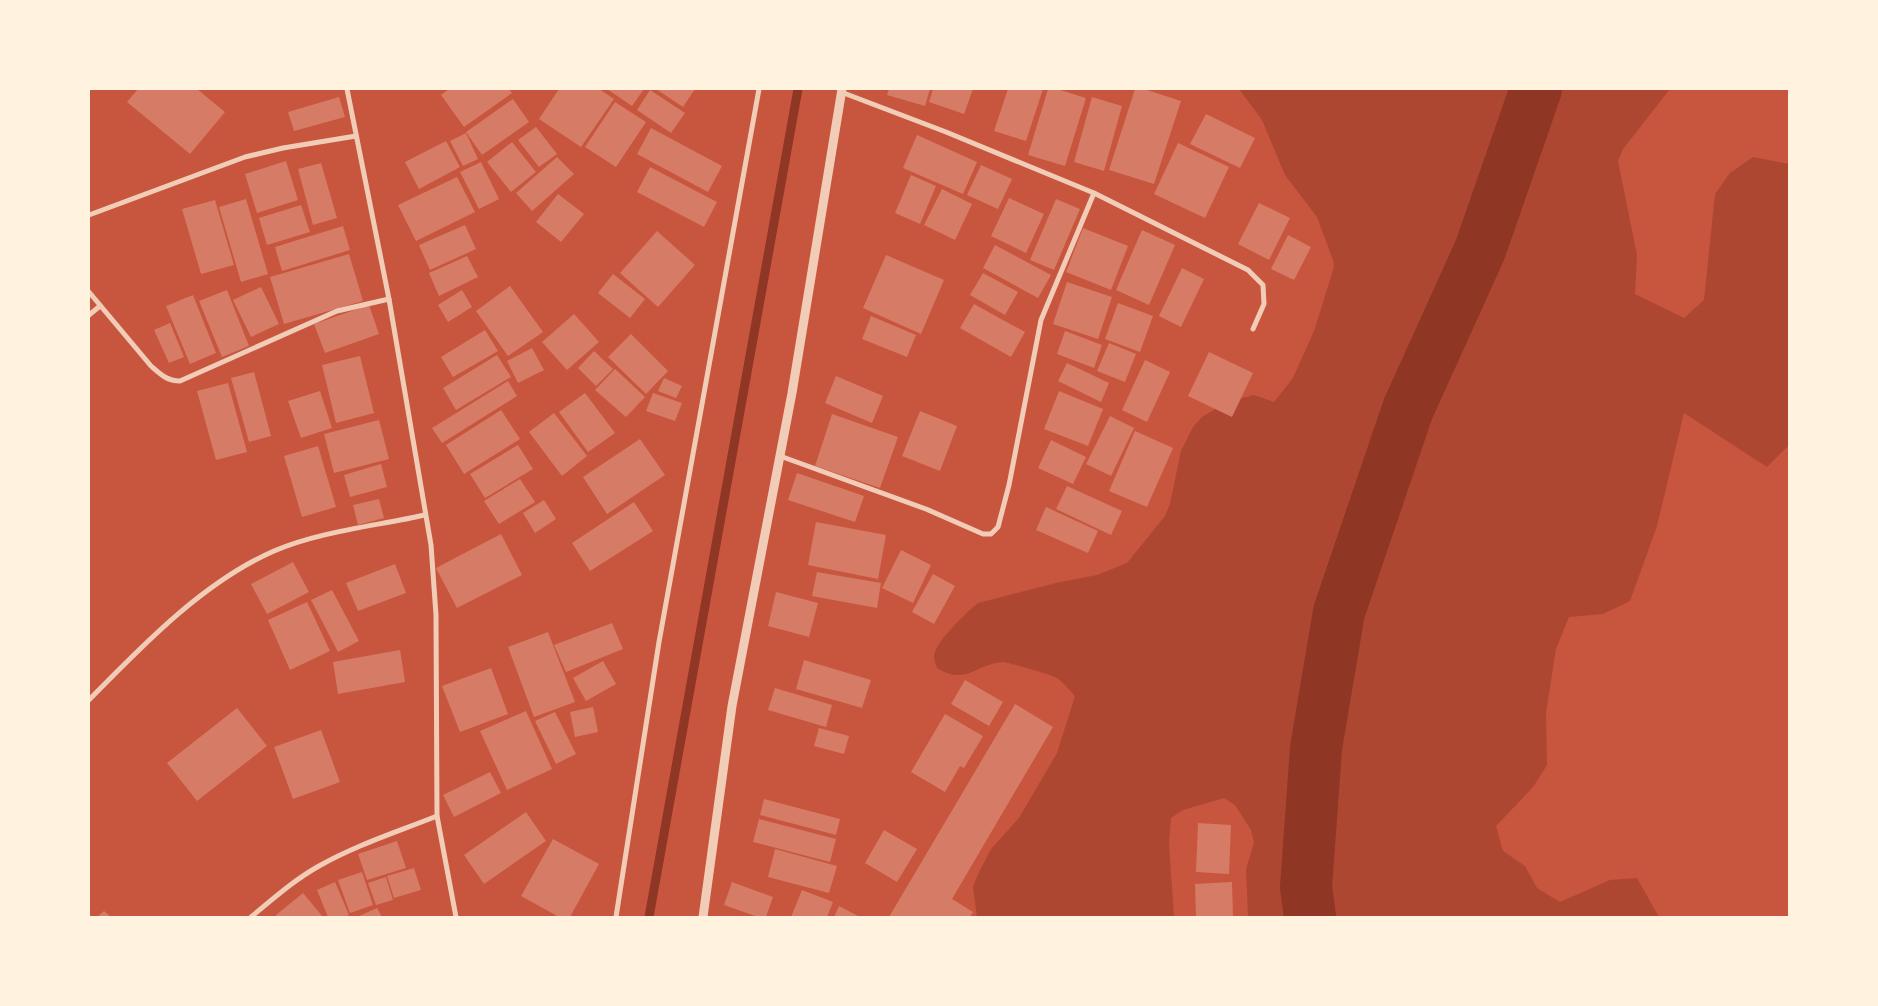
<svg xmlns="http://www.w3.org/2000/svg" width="1878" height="1006" font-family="Georgia,serif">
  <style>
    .green { fill: #ae4732 }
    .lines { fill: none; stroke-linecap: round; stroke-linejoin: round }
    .stream { stroke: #8f3625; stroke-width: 9 }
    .river { stroke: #8f3625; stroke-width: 52 }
    .building { fill: #d67c66 }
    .minor { stroke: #f1ccb7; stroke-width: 5 }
    .tertiary { stroke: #f1ccb7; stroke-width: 9 }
  </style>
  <rect width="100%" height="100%" fill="#c8553d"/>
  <path class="green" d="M1239 89H1670L1623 149 1618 161 1637 255 1635 294 1684 318 1704 300 1715 194 1730 173 1753 157 1789 164V445L1767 467 1684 413 1657 526 1630 601 1603 614 1569 617 1556 649 1546 713 1547 765 1533 787 1496 826 1503 851 1525 866 1537 888 1560 902 1610 880 1637 878 1659 917H1248L1246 869 1254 843 1251 830 1235 805 1224 798 1183 810 1171 818 1169 844 1174 917H977L973 887 978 874 991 849 1019 818 1057 753 1075 696C1069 690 1063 681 1055 677 1051 675 1007 662 1003 662 975 664 967 686 937 668 936 665 934 660 934 656 935 642 967 612 978 603L1056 583 1097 575 1127 563 1165 516 1170 504 1181 451 1193 427 1202 417 1227 402 1254 395 1274 402 1293 378 1314 331 1334 267 1333 260 1317 217 1285 175 1262 120Z"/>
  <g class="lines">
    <polyline class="stream" points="649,917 798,89"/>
    <polyline class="river" points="1310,917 1306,887 1316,748 1339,612 1408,409 1480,250 1536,89"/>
  </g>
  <g class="building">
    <polygon points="138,89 197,89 225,112 190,154 127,102"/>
    <polygon points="449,89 509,89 512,93 464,127 441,95"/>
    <polygon points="559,89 599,89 614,99 581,147 539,119"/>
    <polygon points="607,89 644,89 632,106"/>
    <polygon points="656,89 695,89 683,107"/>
    <polygon points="889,89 930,89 925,106 887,95"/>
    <polygon points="933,89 973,89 964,114 929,102"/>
    <polygon points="1008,89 1043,89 1026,141 994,131"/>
    <polygon points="1048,89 1057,89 1086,98 1065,166 1028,155"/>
    <polygon points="1135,89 1144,89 1181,101 1154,184 1109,170"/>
    <polygon points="650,90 685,113 671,133 637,110"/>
    <polygon points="339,97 345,117 294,131 288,112"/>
    <polygon points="1092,97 1122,106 1104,171 1074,162"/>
    <polygon points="513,99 529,122 482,155 466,132"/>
    <polygon points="615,102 646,122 616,167 585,147"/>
    <polygon points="1206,114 1255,138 1240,168 1190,144"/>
    <polygon points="536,127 557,154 539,167 518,140"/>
    <polygon points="651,128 722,166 708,192 637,154"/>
    <polygon points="466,133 478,159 463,166 450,141"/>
    <polygon points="917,135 977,162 963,194 903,168"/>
    <polygon points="446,141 460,167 419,189 405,162"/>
    <polygon points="512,142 536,172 511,192 487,162"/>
    <polygon points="1178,143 1229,167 1205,218 1154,194"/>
    <polygon points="557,157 574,174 532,211 516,193"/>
    <polygon points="286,161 298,200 257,213 245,174"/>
    <polygon points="481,162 499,199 479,209 460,172"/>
    <polygon points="321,163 337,218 313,225 298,169"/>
    <polygon points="981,165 1012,179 998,209 967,195"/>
    <polygon points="650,167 717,202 704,227 637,192"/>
    <polygon points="911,175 936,186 920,224 895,213"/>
    <polygon points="457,177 475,212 416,241 398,205"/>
    <polygon points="942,189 972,204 955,240 924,225"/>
    <polygon points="558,194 584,214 561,242 536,222"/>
    <polygon points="1009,198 1044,214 1026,253 991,236"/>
    <polygon points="246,199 268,274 241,282 219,207"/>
    <polygon points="1056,199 1080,209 1054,270 1030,260"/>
    <polygon points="215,200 234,265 201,274 182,209"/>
    <polygon points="1259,203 1290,218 1269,260 1238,244"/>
    <polygon points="301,205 310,232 267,245 259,218"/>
    <polygon points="465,225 476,249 430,270 419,245"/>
    <polygon points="343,226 350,250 282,271 275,247"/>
    <polygon points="1083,228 1128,246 1111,290 1066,272"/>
    <polygon points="1142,230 1175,245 1149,305 1116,290"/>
    <polygon points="657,231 695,265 658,307 620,273"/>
    <polygon points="1288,235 1311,247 1294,280 1271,269"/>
    <polygon points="995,245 1051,275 1038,298 983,268"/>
    <polygon points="349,254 363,301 284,324 270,277"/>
    <polygon points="886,255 944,280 921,334 863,308"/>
    <polygon points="467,256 478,277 439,296 429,273"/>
    <polygon points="1182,268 1204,279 1181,327 1159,316"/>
    <polygon points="983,273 1018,292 1005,315 970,295"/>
    <polygon points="613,274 645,299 630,318 598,293"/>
    <polygon points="1067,282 1112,297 1098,339 1053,324"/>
    <polygon points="510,286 543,332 508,356 476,311"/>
    <polygon points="261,287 279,324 251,337 233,300"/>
    <polygon points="227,290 249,346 222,357 199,301"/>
    <polygon points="462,290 472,307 448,322 438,305"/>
    <polygon points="193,295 216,353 190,364 166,306"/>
    <polygon points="1118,303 1153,316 1140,352 1105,339"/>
    <polygon points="974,304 1025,332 1011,357 960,328"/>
    <polygon points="369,305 379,334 325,353 314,324"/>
    <polygon points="574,314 599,342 567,370 542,342"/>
    <polygon points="871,316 916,335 907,357 862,339"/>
    <polygon points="170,323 184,357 169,363 154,330"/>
    <polygon points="485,330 498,351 453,377 441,357"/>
    <polygon points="1065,331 1102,345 1094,368 1057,354"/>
    <polygon points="631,334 668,371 646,394 608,357"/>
    <polygon points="1109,343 1136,354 1125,382 1097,371"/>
    <polygon points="532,348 544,370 518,383 507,361"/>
    <polygon points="594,351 613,369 596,386 578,368"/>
    <polygon points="1209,352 1253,373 1232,417 1188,396"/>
    <polygon points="497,355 511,377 456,410 443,388"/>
    <polygon points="360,356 374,413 336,423 322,365"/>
    <polygon points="1145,360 1170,372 1147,422 1122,410"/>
    <polygon points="1067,363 1109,383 1101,402 1058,381"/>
    <polygon points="615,369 645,397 626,417 595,390"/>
    <polygon points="254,372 271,436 249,442 231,378"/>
    <polygon points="836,376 883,396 872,423 825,403"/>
    <polygon points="664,378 682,386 676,398 658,391"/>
    <polygon points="508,381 517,396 442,443 432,428"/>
    <polygon points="228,383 247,452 216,460 197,391"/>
    <polygon points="320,391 332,428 301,438 288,401"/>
    <polygon points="1059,391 1103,409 1088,446 1044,429"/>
    <polygon points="585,393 615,433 588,452 559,412"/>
    <polygon points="653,393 682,403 675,421 646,411"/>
    <polygon points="501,410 520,439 464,474 446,445"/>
    <polygon points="920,411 957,426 940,471 902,456"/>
    <polygon points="554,413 587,456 562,476 529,432"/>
    <polygon points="832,414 898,437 880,488 815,466"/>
    <polygon points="1110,416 1134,428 1111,476 1086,464"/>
    <polygon points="379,420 389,459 334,473 324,434"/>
    <polygon points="1135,431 1173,448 1147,507 1109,491"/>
    <polygon points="640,439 665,475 607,514 583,477"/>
    <polygon points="1051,440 1086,457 1073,484 1038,468"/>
    <polygon points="518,445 533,469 485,498 470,474"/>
    <polygon points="318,446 336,507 302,517 284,456"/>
    <polygon points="381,464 387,487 350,497 344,475"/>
    <polygon points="797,473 864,496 855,522 788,500"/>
    <polygon points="520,479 535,502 499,524 484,501"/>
    <polygon points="1067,486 1122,511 1111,535 1056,509"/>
    <polygon points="379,499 384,518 358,525 353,505"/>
    <polygon points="544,500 556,519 535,533 523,513"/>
    <polygon points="634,502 653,531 590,571 572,543"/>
    <polygon points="1046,507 1098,531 1088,553 1036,530"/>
    <polygon points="816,522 886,535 878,579 808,565"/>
    <polygon points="501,534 522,575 457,608 436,568"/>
    <polygon points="901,550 931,565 913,603 882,588"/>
    <polygon points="293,562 309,592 267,614 251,584"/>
    <polygon points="395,564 406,593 358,611 346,583"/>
    <polygon points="817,572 881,583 877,608 812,596"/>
    <polygon points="933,574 955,586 934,624 912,612"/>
    <polygon points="332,590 359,641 338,652 311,600"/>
    <polygon points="776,592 818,603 809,637 768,626"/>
    <polygon points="307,602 330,651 290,670 268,620"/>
    <polygon points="612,623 623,649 566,672 554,645"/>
    <polygon points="548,632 575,702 534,717 508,647"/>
    <polygon points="400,650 405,682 338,694 333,662"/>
    <polygon points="804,660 871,680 862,708 796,689"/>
    <polygon points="603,661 616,684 586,701 573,678"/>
    <polygon points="491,668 508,714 460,732 442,686"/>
    <polygon points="965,680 1003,702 989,726 951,704"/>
    <polygon points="775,688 832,705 826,727 768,710"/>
    <polygon points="1015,704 1053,727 952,899 973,912 970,917 889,917"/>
    <polygon points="593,707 598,732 575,737 570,712"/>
    <polygon points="237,708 267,746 197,801 167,763"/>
    <polygon points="526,711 552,769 507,790 480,731"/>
    <polygon points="555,712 576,754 556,764 535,721"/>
    <polygon points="945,714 983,736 964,768 960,766 945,792 911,772"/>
    <polygon points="819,728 849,736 844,754 814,746"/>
    <polygon points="321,730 340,782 293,799 274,747"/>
    <polygon points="490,772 501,793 454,817 443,795"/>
    <polygon points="764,799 840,819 836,835 760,815"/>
    <polygon points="526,812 546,841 484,884 464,855"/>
    <polygon points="759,819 836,839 830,862 753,842"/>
    <polygon points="1198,823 1231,825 1229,874 1196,872"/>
    <polygon points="884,830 917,849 897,882 865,863"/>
    <polygon points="553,839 599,864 570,917 559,917 521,896"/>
    <polygon points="397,841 406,868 367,880 358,854"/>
    <polygon points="775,849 837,866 829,893 768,877"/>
    <polygon points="414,868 421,890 394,898 387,876"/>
    <polygon points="362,872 373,905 350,913 338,880"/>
    <polygon points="386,877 393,900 376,905 368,883"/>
    <polygon points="335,882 349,915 344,917 328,917 317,890"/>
    <polygon points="732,882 773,897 766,917 758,917 724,905"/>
    <polygon points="1232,882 1233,917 1196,917 1195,884"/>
    <polygon points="802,890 833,902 827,917 791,917"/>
    <polygon points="303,893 323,917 278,917 276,915"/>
    <polygon points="839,906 860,917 834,917"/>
    <polygon points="377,908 382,917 357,917"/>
    <polygon points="104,911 111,917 97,917"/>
  </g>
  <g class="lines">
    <g class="minor">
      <polyline points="347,89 389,299 431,545 436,615 437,816 456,917"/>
      <polyline points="841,92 946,132 1094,193 1248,270 1263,285 1264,304 1253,329"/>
      <polyline points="89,215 245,157 283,148 356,136"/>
      <path d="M89 292 151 366C160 374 167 381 180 381L337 311 389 299"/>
      <polyline points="89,315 100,306"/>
      <polyline points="780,456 926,509 983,534 991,534 998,527 1009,485 1041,320 1094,193"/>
      <path d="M89 700C142 646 203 582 274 551 321 531 376 526 425 515"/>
      <path d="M251 917C273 899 294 880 319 866 356 845 397 832 437 816"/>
      <polyline points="616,917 659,642 759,89"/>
    </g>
    <polyline class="tertiary" points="703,917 732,706 792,393 842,89"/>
  </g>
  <rect width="1878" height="1006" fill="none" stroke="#fff3e0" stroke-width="180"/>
</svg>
